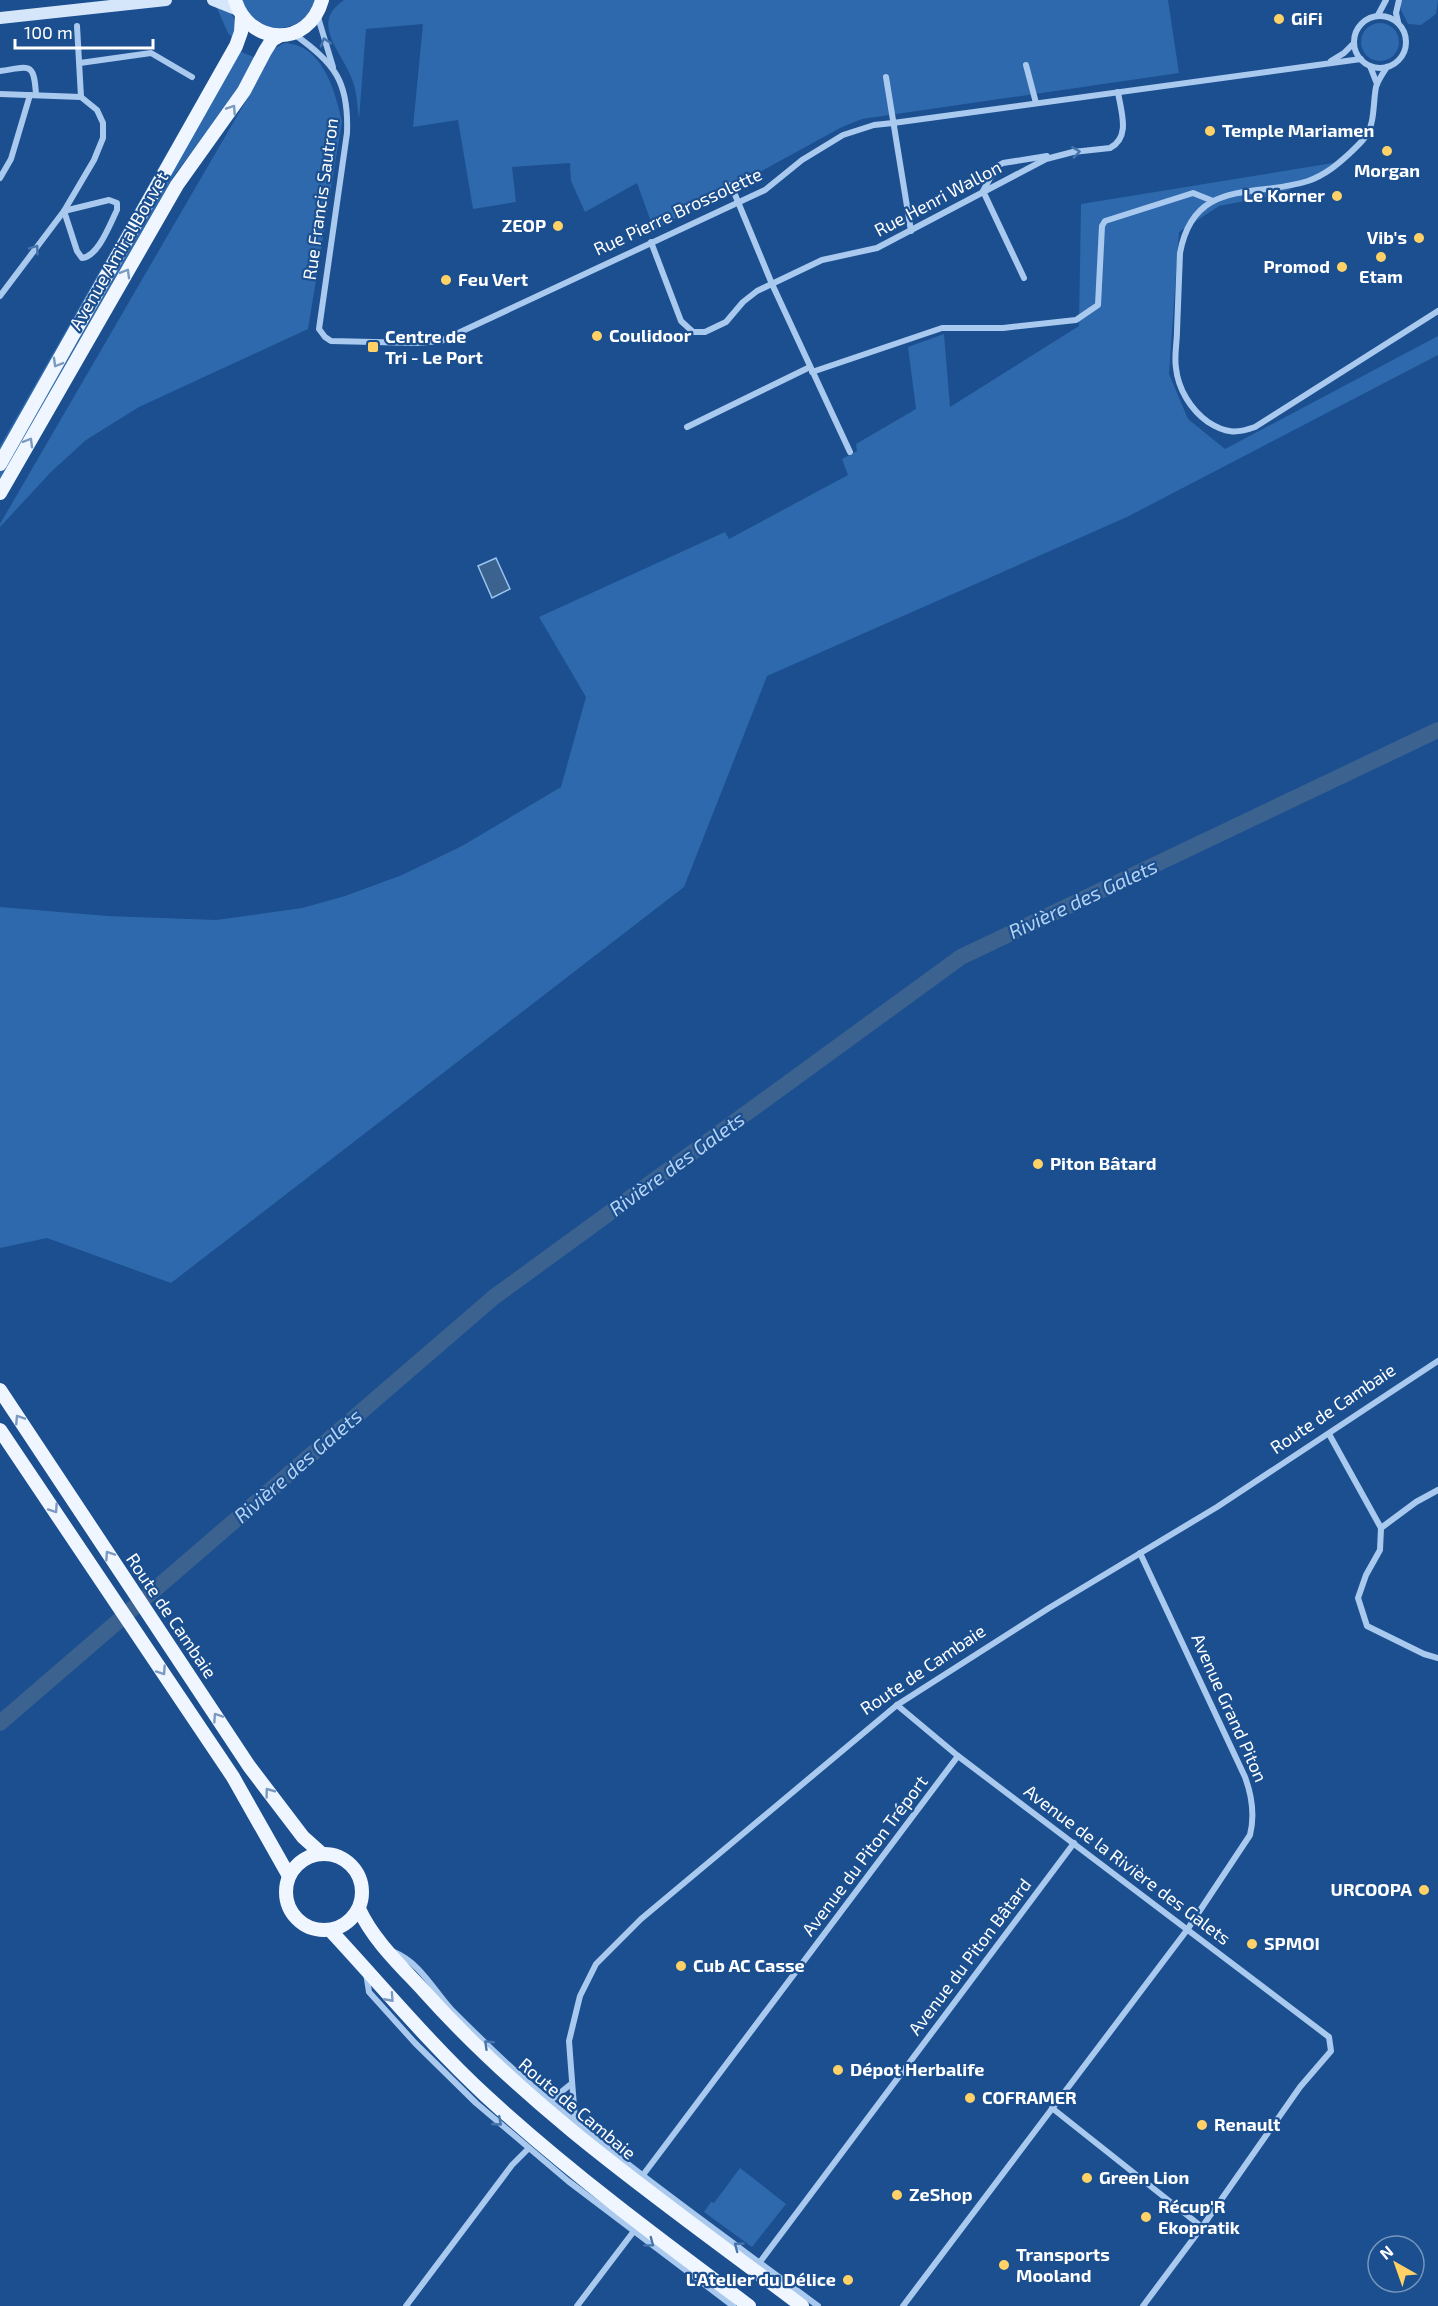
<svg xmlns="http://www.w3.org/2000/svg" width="1438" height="2306" font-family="'Exo 2',sans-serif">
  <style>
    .green { fill: #2e69ad }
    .water { fill: #3c6290; stroke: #9cc4f0; stroke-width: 1.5 }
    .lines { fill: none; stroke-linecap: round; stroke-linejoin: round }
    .river { stroke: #3c6290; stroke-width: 16 }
    .street { stroke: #a9c9ee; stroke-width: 6 }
    .secondary { stroke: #d6e6fa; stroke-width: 12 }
    .primary { stroke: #f0f6ff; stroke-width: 14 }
    .oneway { stroke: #4674ac }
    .oneway2 { stroke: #7b9ac1 }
    .poi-dot { fill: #ffd166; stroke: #1b4f8f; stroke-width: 2 }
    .labels { text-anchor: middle; stroke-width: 4.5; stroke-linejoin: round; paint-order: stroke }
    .poi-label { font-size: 18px; font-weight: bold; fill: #fff; stroke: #1b4f8f; text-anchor: start }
    .street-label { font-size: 18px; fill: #fff; stroke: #1b4f8f }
    .water-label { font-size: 20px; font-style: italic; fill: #b5d3f5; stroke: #1b4f8f }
  </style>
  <rect width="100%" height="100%" fill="#1b4f8f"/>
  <g class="green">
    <path d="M240 0H315C313 4 312 9 309 13 296 31 265 34 250 17 246 12 243 5 240 0Z"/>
    <path d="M344 0H1168L1179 73 862 119 842 127 654 230 637 183 585 212 571 181 570 163 512 167 516 202 473 209 458 120 413 127 423 24 366 29 359 119C357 106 357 89 351 77 340 49 310 23 344 0Z"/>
    <polygon points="1401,0 1438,0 1436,14 1421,25 1408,24 1401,10"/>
    <path d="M215 4C237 15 236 16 235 40L228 33Z"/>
    <circle cx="1380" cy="42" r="19"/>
    <path d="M285 43C323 45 335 91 342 121L308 329 139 407 86 440 51 472 0 527V524L251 92C260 73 265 50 285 43Z"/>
    <polygon points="228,46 233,48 0,455 0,446"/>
    <polygon points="239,51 256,58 238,91 175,174 0,480 0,471"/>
    <polygon points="1345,161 1281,194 1219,206 1179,232 1169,374 1188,419 1225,449 1438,336 1438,355 1127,517 767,676 684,887 171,1283 47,1238 0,1248 0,907 107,916 216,920 302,908 345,896 402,875 462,846 561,787 586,697 539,617 725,532 729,539 848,475 842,459 857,451 856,444 916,409 908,347 944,334 950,407 1079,326 1081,204"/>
    <polygon points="740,2168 786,2204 752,2247 704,2212 711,2202 714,2203"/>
  </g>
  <polygon class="water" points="496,558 510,589 492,598 478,566"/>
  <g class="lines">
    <polyline class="river" points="0,1723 494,1297 961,957 1438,730"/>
    <g class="street">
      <polyline points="317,14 333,67"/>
      <polyline points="1378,15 1386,0"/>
      <circle cx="1380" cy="42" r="26"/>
      <polyline points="1398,22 1396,13 1399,0"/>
      <polyline points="77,26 81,97"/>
      <path d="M294 34C335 64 349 81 347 133L319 329 325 337 331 341 416 343 441 341 765 190 802 160 843 135 874 125 893 123 1361 59"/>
      <polyline points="1331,61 1344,53 1354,43"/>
      <polyline points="80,63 151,53 192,77"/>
      <polyline points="1026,65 1036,103"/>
      <polyline points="1370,66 1377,84"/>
      <path d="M1387 67C1383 73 1378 80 1376 87 1373 102 1375 123 1366 136 1362 142 1355 148 1350 153 1337 165 1325 175 1308 181 1256 198 1194 177 1180 253 1179 279 1178 305 1177 331 1177 343 1174 356 1176 368 1178 389 1191 410 1208 422 1225 433 1236 434 1255 427L1438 311"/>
      <path d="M0 71C30 67 34 61 36 95"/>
      <polyline points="886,77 911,231"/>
      <polyline points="0,94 81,97 97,110 103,123 103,138 94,160 64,211 0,296"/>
      <polyline points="0,178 11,159 30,95"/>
      <polyline points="731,185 772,284 850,452"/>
      <path d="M109 200 117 203V210C110 224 98 257 82 258L77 251 64 211Z"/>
      <path d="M651 242 681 321 693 332H705L726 322 743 302 757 291 822 260 877 248 1046 159 1073 152 1110 148C1131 137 1121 112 1118 92"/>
      <polyline points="1024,278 983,191 996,167 1003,163 1047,156"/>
      <polyline points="812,372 942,328 1003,328 1076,320 1098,305 1102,226 1105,221 1193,193 1213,201"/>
      <polyline points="687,427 810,367"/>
      <polyline points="1329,1434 1381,1528 1380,1550 1366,1575 1358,1598 1367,1626 1424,1654 1438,1658"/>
      <polyline points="1381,1528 1416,1502 1438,1490"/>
      <polyline points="897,1705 958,1756 1329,2037 1331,2051 1300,2087 1202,2227 1143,2306"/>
      <path d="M394 1952C419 1962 433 1989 451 2009 471 2029 492 2050 513 2069 609 2155 715 2229 818 2306"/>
      <polyline points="366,1973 369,1992 415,2043 476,2103 568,2181 733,2306"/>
      <polyline points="550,2101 571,2084"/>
      <polyline points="1052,2108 1202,2227"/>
      <polyline points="575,2120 569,2041 580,1996 596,1964 641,1919 897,1705 1049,1608 1217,1507 1438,1361"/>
      <polyline points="643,2175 958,1756"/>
      <polyline points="760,2262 1074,1843"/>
      <polyline points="406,2306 512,2165 528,2149"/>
      <polyline points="577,2306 634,2231"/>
      <path d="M903 2306 1187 1930 1250 1835C1255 1815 1252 1796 1245 1777L1140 1553"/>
    </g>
    <g class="secondary">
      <polyline points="213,0 238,10"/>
      <polyline points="0,18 166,0"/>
    </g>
    <g class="primary">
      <path d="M235 0C249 46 309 48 322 0"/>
      <polyline points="0,464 236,46 241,32 242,16"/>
      <polyline points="0,493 177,185 244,91 265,51 272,40 279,36"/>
      <polyline points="0,1390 249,1766 303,1837 322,1854"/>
      <polyline points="0,1430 233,1777 289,1876"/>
      <circle cx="324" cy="1892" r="38"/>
      <path d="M359 1909C373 1940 401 1966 424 1991 534 2114 671 2207 802 2306"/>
      <path d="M330 1930C382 1986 430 2044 486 2096 569 2172 659 2239 749 2306"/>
    </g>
  </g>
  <defs><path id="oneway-chevron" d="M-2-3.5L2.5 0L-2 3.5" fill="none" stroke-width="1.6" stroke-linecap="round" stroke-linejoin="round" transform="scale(1.5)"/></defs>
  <g class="oneway">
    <use href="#oneway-chevron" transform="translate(325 42) rotate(-107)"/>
    <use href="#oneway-chevron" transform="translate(1076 152) rotate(-8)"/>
    <use href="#oneway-chevron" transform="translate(35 249) rotate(-54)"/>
    <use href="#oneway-chevron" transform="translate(488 2044) rotate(-136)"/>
    <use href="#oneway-chevron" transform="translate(498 2122) rotate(41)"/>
    <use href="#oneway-chevron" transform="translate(650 2243) rotate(37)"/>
    <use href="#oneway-chevron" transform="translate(738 2246) rotate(-143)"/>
  </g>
  <g class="oneway2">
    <use href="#oneway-chevron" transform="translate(232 109) rotate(-56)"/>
    <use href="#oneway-chevron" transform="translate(126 273) rotate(-60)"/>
    <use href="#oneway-chevron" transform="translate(57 363) rotate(120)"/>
    <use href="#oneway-chevron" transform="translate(29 442) rotate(-60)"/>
    <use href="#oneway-chevron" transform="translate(19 1419) rotate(-123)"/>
    <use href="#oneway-chevron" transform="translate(54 1509) rotate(56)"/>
    <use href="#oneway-chevron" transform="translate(109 1555) rotate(-124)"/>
    <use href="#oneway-chevron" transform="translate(162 1671) rotate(56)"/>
    <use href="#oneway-chevron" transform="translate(217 1717) rotate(-124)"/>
    <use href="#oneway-chevron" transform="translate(269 1792) rotate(-127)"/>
    <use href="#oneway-chevron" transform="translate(390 1998) rotate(48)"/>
  </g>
  <g class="poi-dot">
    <circle cx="1279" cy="19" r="6"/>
    <circle cx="1210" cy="131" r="6"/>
    <circle cx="1387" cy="151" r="6"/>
    <circle cx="1337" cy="196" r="6"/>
    <circle cx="558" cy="226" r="6"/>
    <circle cx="1419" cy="238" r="6"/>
    <circle cx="1381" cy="257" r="6"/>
    <circle cx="1342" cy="267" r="6"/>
    <circle cx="446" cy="280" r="6"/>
    <circle cx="597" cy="336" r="6"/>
    <rect x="367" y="341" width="12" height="12" rx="3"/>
    <circle cx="1038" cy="1164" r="6"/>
    <circle cx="1424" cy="1890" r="6"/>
    <circle cx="1252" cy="1944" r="6"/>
    <circle cx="681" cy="1966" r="6"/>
    <circle cx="838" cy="2070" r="6"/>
    <circle cx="970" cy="2098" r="6"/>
    <circle cx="1202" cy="2125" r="6"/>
    <circle cx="1087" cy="2178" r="6"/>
    <circle cx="897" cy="2195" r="6"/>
    <circle cx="1146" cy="2217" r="6"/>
    <circle cx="1004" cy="2265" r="6"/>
    <circle cx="848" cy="2280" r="6"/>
  </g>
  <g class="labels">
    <g class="poi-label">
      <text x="1291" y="25">GiFi</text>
      <text x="1222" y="137">Temple Mariamen</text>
      <text x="1387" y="177" text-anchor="middle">Morgan</text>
      <text x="1325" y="202" text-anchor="end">Le Korner</text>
      <text x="546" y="232" text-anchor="end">ZEOP</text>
      <text x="1407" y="244" text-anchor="end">Vib's</text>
      <text x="1330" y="273" text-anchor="end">Promod</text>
      <text x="1381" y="283" text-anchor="middle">Etam</text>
      <text x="458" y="286">Feu Vert</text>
      <text x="609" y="342">Coulidoor</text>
      <text x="385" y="343">Centre de<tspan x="385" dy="21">Tri - Le Port</tspan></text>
      <text x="1050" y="1170">Piton Bâtard</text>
      <text x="1412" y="1896" text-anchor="end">URCOOPA</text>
      <text x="1264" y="1950">SPMOI</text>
      <text x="693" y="1972">Cub AC Casse</text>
      <text x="850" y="2076">Dépot Herbalife</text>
      <text x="982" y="2104">COFRAMER</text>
      <text x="1214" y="2131">Renault</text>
      <text x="1099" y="2184">Green Lion</text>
      <text x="909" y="2201">ZeShop</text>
      <text x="1158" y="2213">Récup'R<tspan x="1158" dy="21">Ekopratik</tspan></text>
      <text x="1016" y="2261">Transports<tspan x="1016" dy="21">Mooland</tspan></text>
      <text x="836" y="2286" text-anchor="end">L'Atelier du Délice</text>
    </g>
    <g class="street-label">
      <text transform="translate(321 199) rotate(-82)" y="6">Rue Francis Sautron</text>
      <text transform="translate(938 199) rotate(-28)" y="6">Rue Henri Wallon</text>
      <text transform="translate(678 212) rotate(-25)" y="6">Rue Pierre Brossolette</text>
      <text transform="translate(119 251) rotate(-60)" y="6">Avenue Amiral Bouvet</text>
      <text transform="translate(1333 1409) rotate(-34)" y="6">Route de Cambaie</text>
      <text transform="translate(171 1616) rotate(56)" y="6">Route de Cambaie</text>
      <text transform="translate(923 1670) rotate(-34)" y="6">Route de Cambaie</text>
      <text transform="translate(1229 1708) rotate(66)" y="6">Avenue Grand Piton</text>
      <text transform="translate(865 1856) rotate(-53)" y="6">Avenue du Piton Tréport</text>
      <text transform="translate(1127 1865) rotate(37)" y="6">Avenue de la Rivière des Galets</text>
      <text transform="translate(970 1957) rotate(-53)" y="6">Avenue du Piton Bâtard</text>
      <text transform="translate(577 2109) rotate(40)" y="6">Route de Cambaie</text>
    </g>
    <g class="water-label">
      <text transform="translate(1083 899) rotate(-25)" y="7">Rivière des Galets</text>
      <text transform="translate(677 1164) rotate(-36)" y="7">Rivière des Galets</text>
      <text transform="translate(298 1466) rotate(-41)" y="7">Rivière des Galets</text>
    </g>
  </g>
  <g transform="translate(1396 2264) rotate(320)"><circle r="28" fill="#1b4f8f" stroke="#7695bc" stroke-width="1.5"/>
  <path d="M0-4.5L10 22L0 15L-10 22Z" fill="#ffd166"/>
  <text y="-9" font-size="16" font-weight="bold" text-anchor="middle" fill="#ffffff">N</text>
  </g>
  <path d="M15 39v9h138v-9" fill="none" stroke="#ffffff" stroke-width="3"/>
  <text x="24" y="39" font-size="18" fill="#ffffff" stroke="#1b4f8f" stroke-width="4.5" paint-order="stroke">100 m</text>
</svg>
